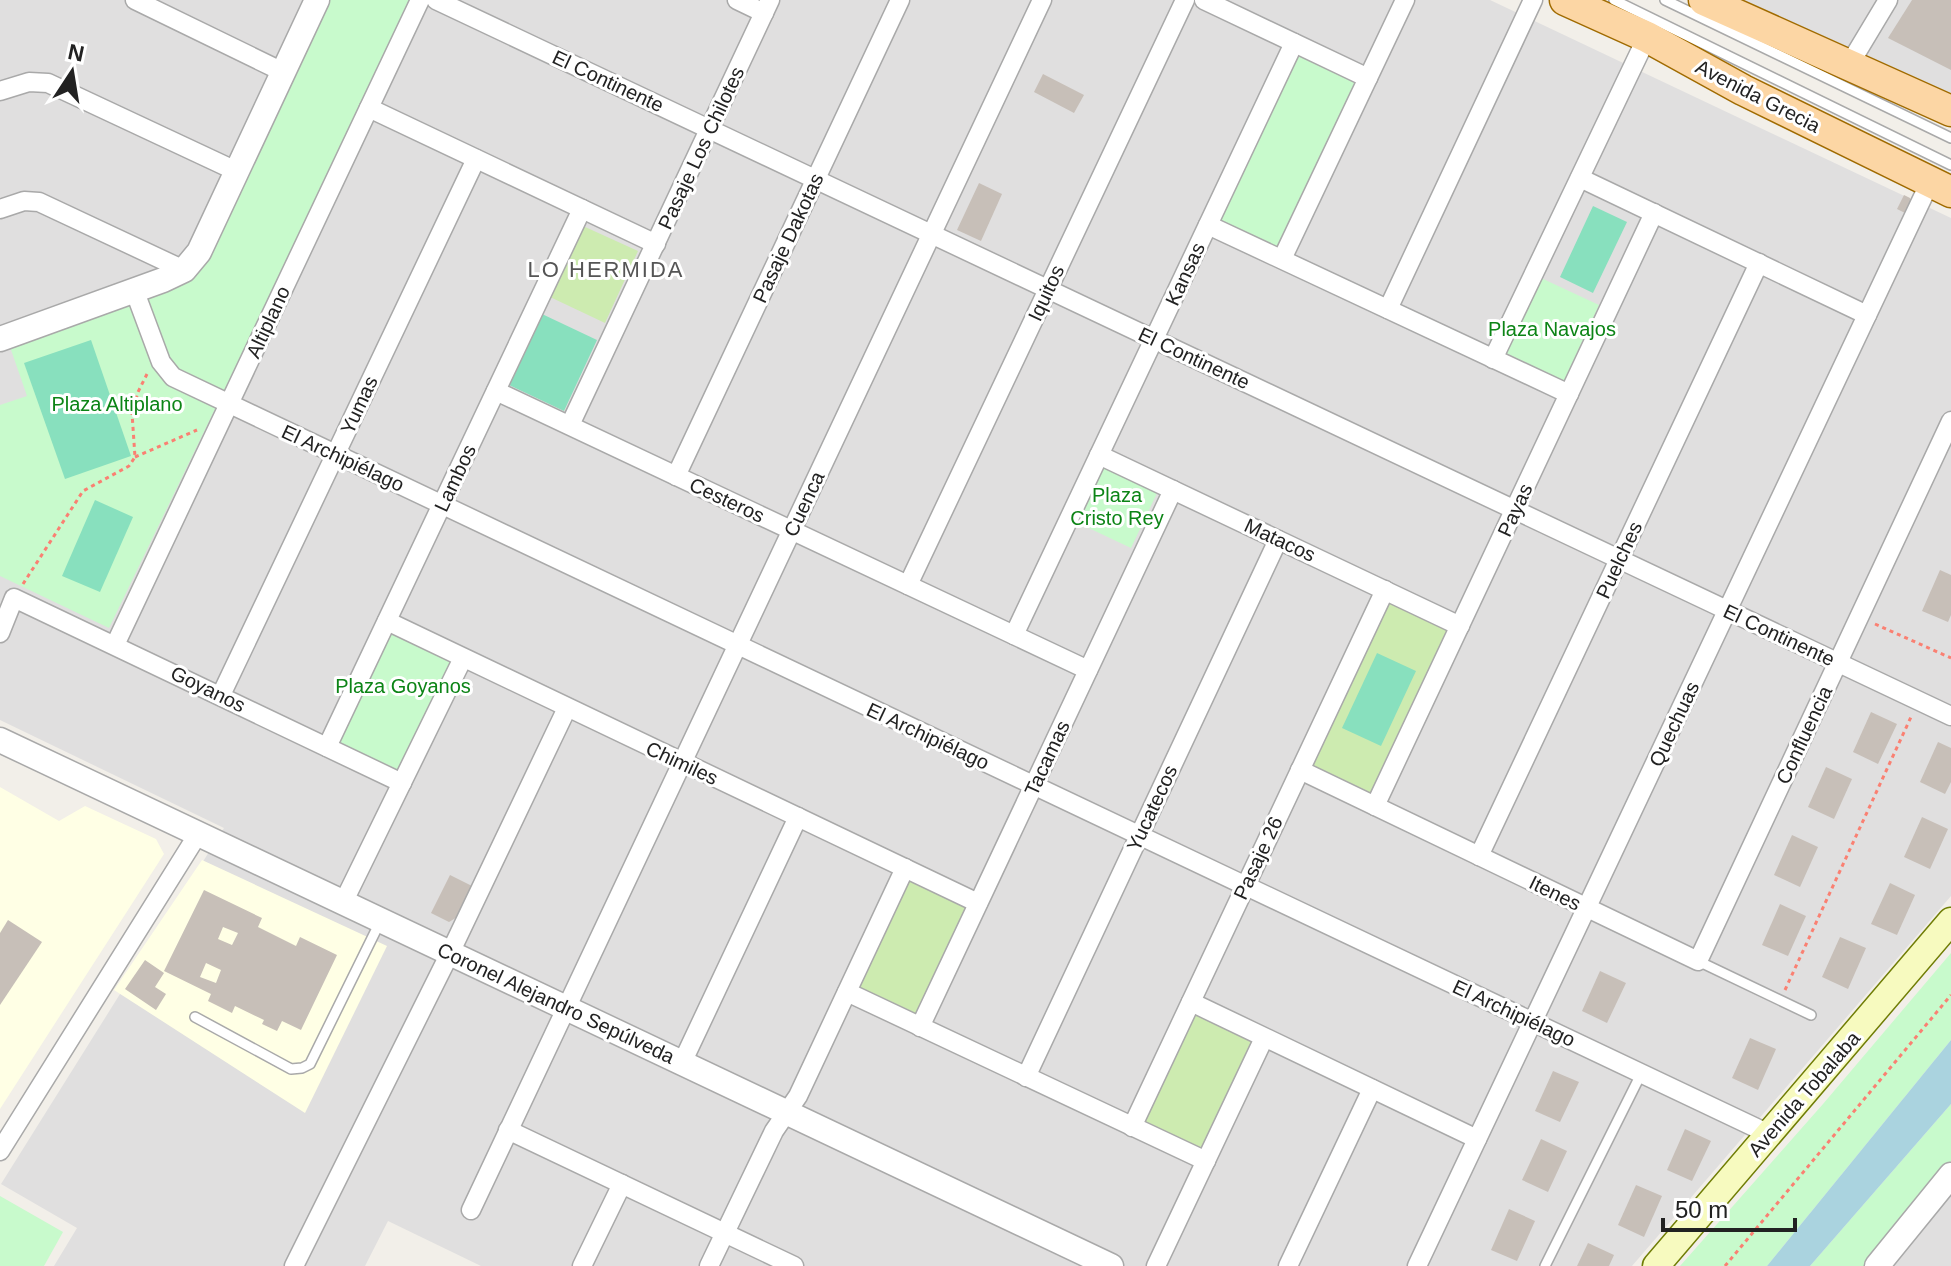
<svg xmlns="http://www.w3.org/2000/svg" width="1951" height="1266" font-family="Arial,sans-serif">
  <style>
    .residential { fill: #e0dfdf }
    .education { fill: #ffffe5 }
    .grass { fill: #cdebb0 }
    .park { fill: #c8facc }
    .pitch { fill: #88e0be }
    .water { fill: #aad3df }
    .building { fill: #c7bfb8; fill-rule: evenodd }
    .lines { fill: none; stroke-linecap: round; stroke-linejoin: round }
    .service-casing { stroke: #a9a9a9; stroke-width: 12 }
    .minor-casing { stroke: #a9a9a9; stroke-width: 21 }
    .tertiary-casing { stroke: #a9a9a9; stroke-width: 27 }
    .secondary-casing { stroke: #707d05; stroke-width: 29 }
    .primary-casing { stroke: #a06b00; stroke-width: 33 }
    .path { stroke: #fa8072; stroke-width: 3; stroke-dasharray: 4 4; stroke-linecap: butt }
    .service { stroke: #fff; stroke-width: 9 }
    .minor { stroke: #fff; stroke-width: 18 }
    .tertiary { stroke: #fff; stroke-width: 24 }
    .secondary { stroke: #f7fabf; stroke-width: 26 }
    .primary { stroke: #fcd6a4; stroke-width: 30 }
    .labels { text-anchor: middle; stroke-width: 6; stroke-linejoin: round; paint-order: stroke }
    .street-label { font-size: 20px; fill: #222; stroke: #fff }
    .park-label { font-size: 20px; fill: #0c8416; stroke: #fff }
    .neighbourhood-label { font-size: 22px; letter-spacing: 2px; fill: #555; stroke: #fff }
  </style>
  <rect width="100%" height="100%" fill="#f2efe9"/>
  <g class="residential">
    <polygon points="0,0 1490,0 1951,218 1951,896 1632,1266 481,1266 388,1221 365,1266 54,1266 77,1228 1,1184 224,828 0,720"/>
    <polygon points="1744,0 1951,0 1951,93 1783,18"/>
    <polygon points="1951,1161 1951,1266 1865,1266"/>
  </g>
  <g class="education">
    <polygon points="0,787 59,821 85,806 156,839 164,854 0,1109"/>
    <polygon points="202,860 387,946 305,1113 114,990"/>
  </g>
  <g class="grass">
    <polygon points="583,226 638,251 605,323 550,297"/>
    <polygon points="1389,601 1448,628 1372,794 1310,768"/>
    <polygon points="906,875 972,906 919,1015 853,986"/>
    <polygon points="1190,1012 1257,1041 1206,1152 1139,1120"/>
  </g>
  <g class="park">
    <polygon points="328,0 413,0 109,628 0,576 0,405 27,396 9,344 195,277"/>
    <polygon points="1297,49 1359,78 1280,251 1216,222"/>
    <polygon points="1541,278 1599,305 1564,381 1506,353"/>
    <polygon points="1103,466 1158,491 1131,548 1076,522"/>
    <polygon points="389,628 458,660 399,775 334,742"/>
    <polygon points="1951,953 1951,1040 1767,1266 1680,1266 1823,1104"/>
    <polygon points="1951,1104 1951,1161 1865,1266 1810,1266"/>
    <polygon points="0,1196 63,1232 44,1266 0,1266"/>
  </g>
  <g class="pitch">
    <polygon points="1593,206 1627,222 1593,293 1560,277"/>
    <polygon points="542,314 597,340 564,411 509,385"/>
    <polygon points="91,340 131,456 65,479 24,363"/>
    <polygon points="95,500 133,517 100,592 62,576"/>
    <polygon points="1377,653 1416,671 1381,746 1342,728"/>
  </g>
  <polygon class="water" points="1951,1040 1951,1104 1810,1266 1767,1266"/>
  <g class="building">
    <polygon points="1912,0 1951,0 1951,70 1888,38"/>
    <polygon points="1043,74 1084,95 1074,113 1034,92"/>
    <polygon points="979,183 1002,194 981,241 957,230"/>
    <polygon points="1904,195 1910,198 1912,204 1907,214 1897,209"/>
    <polygon points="1940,570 1951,575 1951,615 1948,622 1922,611"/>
    <polygon points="1871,712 1897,724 1878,764 1853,752"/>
    <polygon points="1938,742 1951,748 1951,782 1945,794 1920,782"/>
    <polygon points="1826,767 1852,779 1834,819 1808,807"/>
    <polygon points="1922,817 1948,829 1930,869 1904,857"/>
    <polygon points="1792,835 1818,847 1800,887 1774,875"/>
    <polygon points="450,875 474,887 459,916 449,922 431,913"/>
    <polygon points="1890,883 1915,895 1897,935 1871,924"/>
    <path d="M204 890 262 918 258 927 296 946 300 937 337 955 301 1030 282 1021 277 1031 262 1024 264 1020 235 1006 232 1013 208 1001 211 994 164 971ZM223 927 238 933 232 945 218 939ZM206 963 221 970 216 983 200 977Z"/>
    <polygon points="1780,904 1806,916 1788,956 1762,945"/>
    <polygon points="8,920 42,942 0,1005 0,933"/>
    <polygon points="1840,937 1866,948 1848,989 1822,977"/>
    <polygon points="145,960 164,973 155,987 166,994 156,1010 125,989"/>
    <polygon points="1600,971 1626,983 1607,1023 1582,1011"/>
    <polygon points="1750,1038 1776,1049 1758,1090 1732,1078"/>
    <polygon points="1553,1071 1579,1082 1560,1122 1535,1111"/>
    <polygon points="1685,1129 1711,1141 1692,1181 1667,1170"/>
    <polygon points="1541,1139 1567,1151 1548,1192 1522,1180"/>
    <polygon points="1636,1185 1662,1196 1644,1237 1618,1225"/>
    <polygon points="1509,1209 1535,1221 1517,1261 1491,1250"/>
    <polygon points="1588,1243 1614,1255 1609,1266 1577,1266"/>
  </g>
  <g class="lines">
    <defs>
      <g id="service">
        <polyline points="1614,0 1951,165"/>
        <polyline points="1665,0 1951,138"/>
        <polyline points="1698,961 1811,1015"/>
        <polyline points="195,1017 291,1069 302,1068 310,1064 381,920"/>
        <polyline points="1545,1266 1641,1074"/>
      </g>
      <g id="minor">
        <polyline points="135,0 283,72"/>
        <polyline points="436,0 1951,716"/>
        <polyline points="737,0 764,13"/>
        <polyline points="1204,0 1368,78"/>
        <polyline points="1849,65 1888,0"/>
        <polyline points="0,91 29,82 48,83 236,171"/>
        <polyline points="369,108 656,244"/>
        <polyline points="1580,178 1867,315"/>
        <polyline points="0,209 24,201 39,202 184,270"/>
        <polyline points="1208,225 1569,394"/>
        <polyline points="1282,259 1405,0"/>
        <polyline points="135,292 161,362 173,377 1769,1134"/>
        <polyline points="1388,309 1533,0"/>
        <polyline points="1493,359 1647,37"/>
        <polyline points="496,391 1088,670"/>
        <polyline points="570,425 770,0"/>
        <polyline points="1099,455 1460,626"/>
        <polyline points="676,476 900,0"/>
        <polyline points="908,585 1185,0"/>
        <polyline points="387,621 978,903"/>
        <polyline points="0,633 14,598 402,783"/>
        <polyline points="1014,635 1294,43"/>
        <polyline points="115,645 420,0"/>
        <polyline points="221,695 476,159"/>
        <polyline points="327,747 582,209"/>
        <polyline points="1300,770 1698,961 1951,421"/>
        <polyline points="1375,806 1654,213"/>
        <polyline points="1479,856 1759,263"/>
        <polyline points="343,903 463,658"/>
        <polyline points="847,992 1206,1161"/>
        <polyline points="1191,1002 1477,1139"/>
        <polyline points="920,1027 1173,490"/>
        <polyline points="682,1063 798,817"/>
        <polyline points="1026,1077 1278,540"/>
        <polyline points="1132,1127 1385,590"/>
        <polyline points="508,1130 794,1266"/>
        <polyline points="0,1151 198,834"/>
        <polyline points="471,1210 1042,0"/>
        <polyline points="294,1266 450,953 567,708"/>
        <polyline points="582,1266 622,1184"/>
        <polyline points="709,1266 774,1131 798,1096 905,868"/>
        <polyline points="1156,1266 1264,1038"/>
        <polyline points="1288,1266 1372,1089"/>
        <polyline points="1417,1266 1930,182"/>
      </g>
      <g id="tertiary">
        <polyline points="0,339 163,280 184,270 199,252 317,0"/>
        <polyline points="0,740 1111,1266"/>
        <polyline points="1877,1266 1951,1175"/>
      </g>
      <polyline id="secondary" points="1656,1266 1951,921"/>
      <g id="primary">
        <polyline points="1565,0 1647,37 1743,90 1951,192"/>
        <polyline points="1704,0 1951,111"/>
      </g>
    </defs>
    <use href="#service" class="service-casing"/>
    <use href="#minor" class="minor-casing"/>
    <use href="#tertiary" class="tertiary-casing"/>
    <use href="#secondary" class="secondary-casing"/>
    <use href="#primary" class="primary-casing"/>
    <g class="path">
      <polyline points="135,457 197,430"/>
      <polyline points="23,584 83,491 129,466 135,457 132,413 138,392 147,374"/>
      <polyline points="1875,624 1951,658"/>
      <polyline points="1785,990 1911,717"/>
      <polyline points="1725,1266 1951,995"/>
    </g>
    <use href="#service" class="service"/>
    <use href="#minor" class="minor"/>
    <use href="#tertiary" class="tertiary"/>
    <use href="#secondary" class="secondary"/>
    <use href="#primary" class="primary"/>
  </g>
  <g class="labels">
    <g class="street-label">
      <text transform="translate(608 81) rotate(25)" y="7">El Continente</text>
      <text transform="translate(1758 96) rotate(27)" y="7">Avenida Grecia</text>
      <text transform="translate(701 148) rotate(-65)" y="7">Pasaje Los Chilotes</text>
      <text transform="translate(788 238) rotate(-65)" y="7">Pasaje Dakotas</text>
      <text transform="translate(1185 274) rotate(-65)" y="7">Kansas</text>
      <text transform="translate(1046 293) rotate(-65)" y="7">Iquitos</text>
      <text transform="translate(268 322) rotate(-65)" y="7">Altiplano</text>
      <text transform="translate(1194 358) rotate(25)" y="7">El Continente</text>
      <text transform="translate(359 405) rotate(-65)" y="7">Yumas</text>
      <text transform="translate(343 458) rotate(25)" y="7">El Archipiélago</text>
      <text transform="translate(455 478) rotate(-65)" y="7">Lambos</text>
      <text transform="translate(727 500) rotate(25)" y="7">Cesteros</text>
      <text transform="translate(804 504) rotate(-65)" y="7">Cuenca</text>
      <text transform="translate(1515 510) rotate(-65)" y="7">Payas</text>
      <text transform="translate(1280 540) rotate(25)" y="7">Matacos</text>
      <text transform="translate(1619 560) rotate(-65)" y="7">Puelches</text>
      <text transform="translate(1779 635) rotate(25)" y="7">El Continente</text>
      <text transform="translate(208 689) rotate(26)" y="7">Goyanos</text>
      <text transform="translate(1674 724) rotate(-65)" y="7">Quechuas</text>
      <text transform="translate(1804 735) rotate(-65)" y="7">Confluencia</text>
      <text transform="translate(928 736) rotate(25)" y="7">El Archipiélago</text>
      <text transform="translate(1047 758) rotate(-65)" y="7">Tacamas</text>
      <text transform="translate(682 763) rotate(25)" y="7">Chimiles</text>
      <text transform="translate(1152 808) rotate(-65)" y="7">Yucatecos</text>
      <text transform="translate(1258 858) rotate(-65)" y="7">Pasaje 26</text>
      <text transform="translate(1555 893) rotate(26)" y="7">Itenes</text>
      <text transform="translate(556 1003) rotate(25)" y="7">Coronel Alejandro Sepúlveda</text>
      <text transform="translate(1514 1013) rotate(25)" y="7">El Archipiélago</text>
      <text transform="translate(1804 1094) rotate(-49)" y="7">Avenida Tobalaba</text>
    </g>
    <g class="park-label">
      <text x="1552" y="336">Plaza Navajos</text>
      <text x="117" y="411">Plaza Altiplano</text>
      <text x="1117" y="502">Plaza<tspan x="1117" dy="23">Cristo Rey</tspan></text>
      <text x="403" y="693">Plaza Goyanos</text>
    </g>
    <g class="neighbourhood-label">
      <text x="606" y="277">LO HERMIDA</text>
    </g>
  </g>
  <g transform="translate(72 72) rotate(12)" stroke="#ffffff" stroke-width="6" paint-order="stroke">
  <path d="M0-6L14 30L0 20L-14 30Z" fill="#222222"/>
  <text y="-12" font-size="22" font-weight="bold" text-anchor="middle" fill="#222222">N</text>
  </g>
  <path d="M1663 1218v12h132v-12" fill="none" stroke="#222222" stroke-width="4"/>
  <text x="1675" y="1218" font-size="24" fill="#222222" stroke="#ffffff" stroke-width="6" paint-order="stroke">50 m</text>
</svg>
